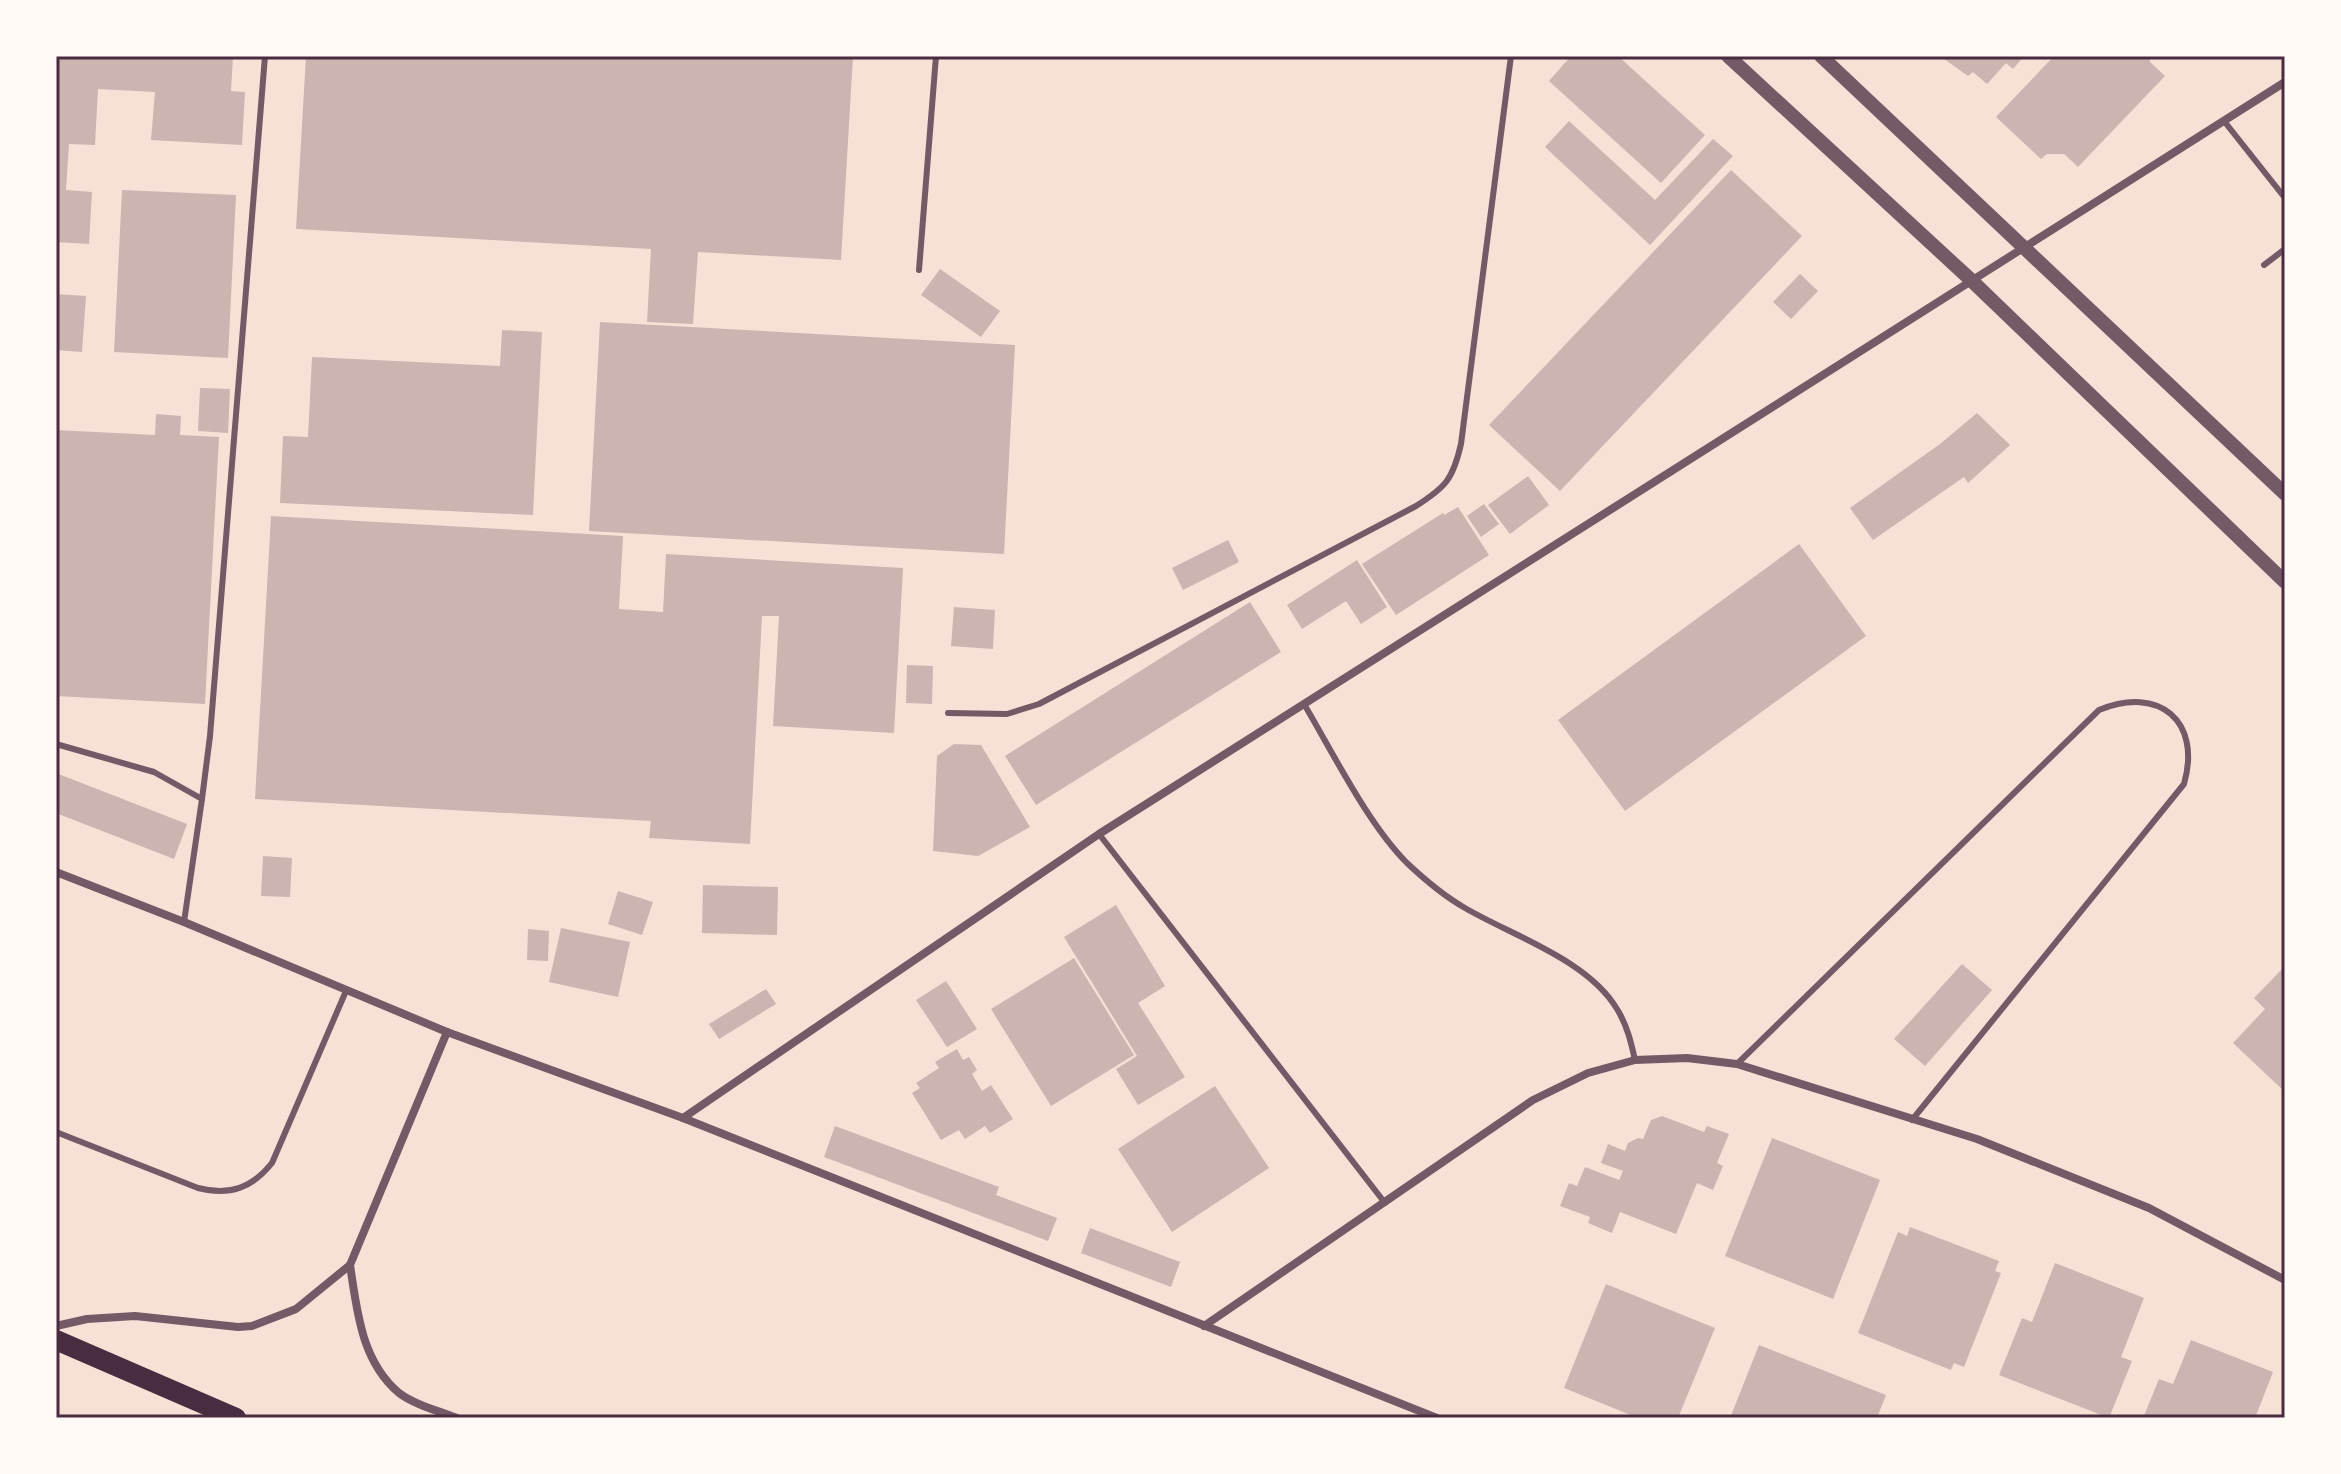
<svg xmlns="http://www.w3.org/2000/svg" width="2341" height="1474" font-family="Raleway,sans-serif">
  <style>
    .building { fill: #ccb4b1 }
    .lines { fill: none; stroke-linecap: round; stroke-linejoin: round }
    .service { stroke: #755966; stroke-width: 6 }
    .minor { stroke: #755966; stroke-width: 8 }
    .tertiary { stroke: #755966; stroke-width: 14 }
    .primary { stroke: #4a2c40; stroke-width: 20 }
    .neatline { fill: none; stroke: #4a2c40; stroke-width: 3 }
  </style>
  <rect width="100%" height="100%" fill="#f7e1d7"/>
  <g class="building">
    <polygon points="56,56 233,56 231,91 245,92 242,145 151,140 155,92 98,89 95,145 69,144 66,190 92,192 89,244 56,242"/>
    <polygon points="306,56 853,56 841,260 698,252 693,324 647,322 651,249 296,229"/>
    <polygon points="1571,56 1618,56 1705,135 1661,183 1549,81"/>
    <polygon points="1940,56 2024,56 2013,69 2006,63 1987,84 1973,72 1968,76"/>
    <polygon points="2054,56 2150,56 2150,62 2165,76 2078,167 2064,154 2047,154 2041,159 1996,117"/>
    <polygon points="1569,121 1655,200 1713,139 1733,156 1650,245 1545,147"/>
    <polygon points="1731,170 1802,236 1560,491 1489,425"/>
    <polygon points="122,190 236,195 228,358 114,352"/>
    <polygon points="940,269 1000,311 981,337 921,295"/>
    <polygon points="1800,274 1818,291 1791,319 1773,302"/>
    <polygon points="56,294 86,296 82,352 56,350"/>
    <polygon points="600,322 1015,345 1004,554 589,531"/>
    <polygon points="502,330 542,332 533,515 280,503 283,436 308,437 312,357 500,366"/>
    <polygon points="200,388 230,389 228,433 198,431"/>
    <polygon points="1977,413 2010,445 1968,483 1964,477 1873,540 1850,508 1940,444"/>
    <polygon points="156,414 181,416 180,435 219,437 205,704 56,696 56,430 155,435"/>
    <polygon points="1528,476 1549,505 1510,534 1488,505"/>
    <polygon points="1484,504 1499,524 1481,537 1467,516"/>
    <polygon points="1458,507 1489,555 1396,615 1362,564 1443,513 1444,515"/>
    <polygon points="271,516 623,536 619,609 663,612 666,554 903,568 894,733 773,726 779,616 762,616 750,844 649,838 651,821 255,799"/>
    <polygon points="1228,540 1239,562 1183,590 1172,568"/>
    <polygon points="1799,544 1866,636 1625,811 1558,720"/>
    <polygon points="1357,560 1387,607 1361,624 1346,601 1302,629 1287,605"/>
    <polygon points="1250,602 1281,652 1036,805 1005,756"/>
    <polygon points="954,607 995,610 993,649 951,646"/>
    <polygon points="907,665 933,666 932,704 906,703"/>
    <polygon points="954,744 981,745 1030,827 978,856 933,851 937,756"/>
    <polygon points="56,773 187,824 174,859 56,813"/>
    <polygon points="263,856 292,858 290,897 261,896"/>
    <polygon points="703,885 778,887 777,935 702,933"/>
    <polygon points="618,891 653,902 642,935 608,924"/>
    <polygon points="1116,905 1165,986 1138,1003 1185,1077 1138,1105 1116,1069 1137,1056 1064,937"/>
    <polygon points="561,928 630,942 618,997 549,982"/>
    <polygon points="528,929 549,931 548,961 527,960"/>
    <polygon points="1074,958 1134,1055 1051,1106 991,1009"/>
    <polygon points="1962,964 1992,990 1925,1066 1894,1039"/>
    <polygon points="2285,966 2285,1092 2233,1043 2265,1009 2254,998"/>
    <polygon points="946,981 977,1029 947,1047 916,1000"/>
    <polygon points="766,989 776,1004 719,1039 709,1024"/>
    <polygon points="957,1049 963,1060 969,1057 977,1070 972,1074 982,1091 991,1085 1013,1119 990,1133 985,1126 965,1139 959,1130 941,1140 912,1093 920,1088 916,1083 939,1068 935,1062"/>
    <polygon points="1215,1086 1269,1168 1172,1232 1118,1149"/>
    <polygon points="1662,1116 1704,1132 1707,1126 1729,1134 1717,1163 1723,1166 1713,1190 1697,1183 1676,1234 1620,1212 1612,1233 1588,1223 1590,1217 1560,1206 1569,1183 1577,1186 1585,1167 1619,1180 1623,1171 1601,1163 1608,1144 1625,1151 1628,1143 1638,1138 1643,1139 1651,1120"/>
    <polygon points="835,1126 999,1187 996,1195 1057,1218 1048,1241 824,1157"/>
    <polygon points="1772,1138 1880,1180 1833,1299 1725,1256"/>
    <polygon points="1910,1227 1999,1261 1995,1271 2001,1273 1964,1367 1954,1363 1951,1370 1858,1333 1898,1232 1907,1236"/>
    <polygon points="1090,1228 1180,1262 1171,1287 1081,1253"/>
    <polygon points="2055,1263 2144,1298 2121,1357 2132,1361 2109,1418 1999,1375 2022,1318 2032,1322"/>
    <polygon points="1606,1284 1715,1328 1678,1418 1638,1418 1564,1388"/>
    <polygon points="2191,1340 2273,1372 2255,1418 2143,1418 2159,1379 2173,1384"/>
    <polygon points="1759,1345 1886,1395 1877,1418 1730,1418"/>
  </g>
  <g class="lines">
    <g class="service">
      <polyline points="2224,121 2285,198"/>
      <polyline points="2264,265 2285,249"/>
      <polyline points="919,270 936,56"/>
      <path d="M1304 704C1333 753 1368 824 1407 863 1425 880 1444 896 1465 908 1513 936 1588 960 1617 1009 1627 1025 1631 1042 1635 1060"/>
      <path d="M948 713 1007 714 1039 704 1416 506C1446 487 1453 479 1461 444L1511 56"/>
      <polyline points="56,744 154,772 202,799 184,922"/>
      <polyline points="202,799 210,736 265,56"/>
      <polyline points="1099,834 1385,1203"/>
      <path d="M1737 1064 2099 710C2159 685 2202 721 2184 784L1912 1120"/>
      <path d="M56 1132 198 1188C230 1196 252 1188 272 1163L346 991"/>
    </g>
    <g class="minor">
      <polyline points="56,872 184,922 447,1032 683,1118 1437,1418"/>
      <polyline points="683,1118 1099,834 2285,82"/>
      <path d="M350 1265C357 1310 361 1361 399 1393 415 1405 439 1411 457 1418"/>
      <polyline points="56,1326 87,1319 135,1316 238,1327 252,1326 296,1309 350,1265 447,1032"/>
      <polyline points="1204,1326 1533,1100 1588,1073 1635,1060 1687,1058 1737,1064 1977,1139 2149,1208 2285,1280"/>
    </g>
    <g class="tertiary">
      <polyline points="1728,56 1971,280 2285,582"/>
      <polyline points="1821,56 2285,494"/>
    </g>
    <polyline class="primary" points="56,1340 236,1418"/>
  </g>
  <rect width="2341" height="1474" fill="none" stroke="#fffaf5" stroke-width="116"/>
  <rect x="58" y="58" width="2225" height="1358" class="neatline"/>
</svg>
